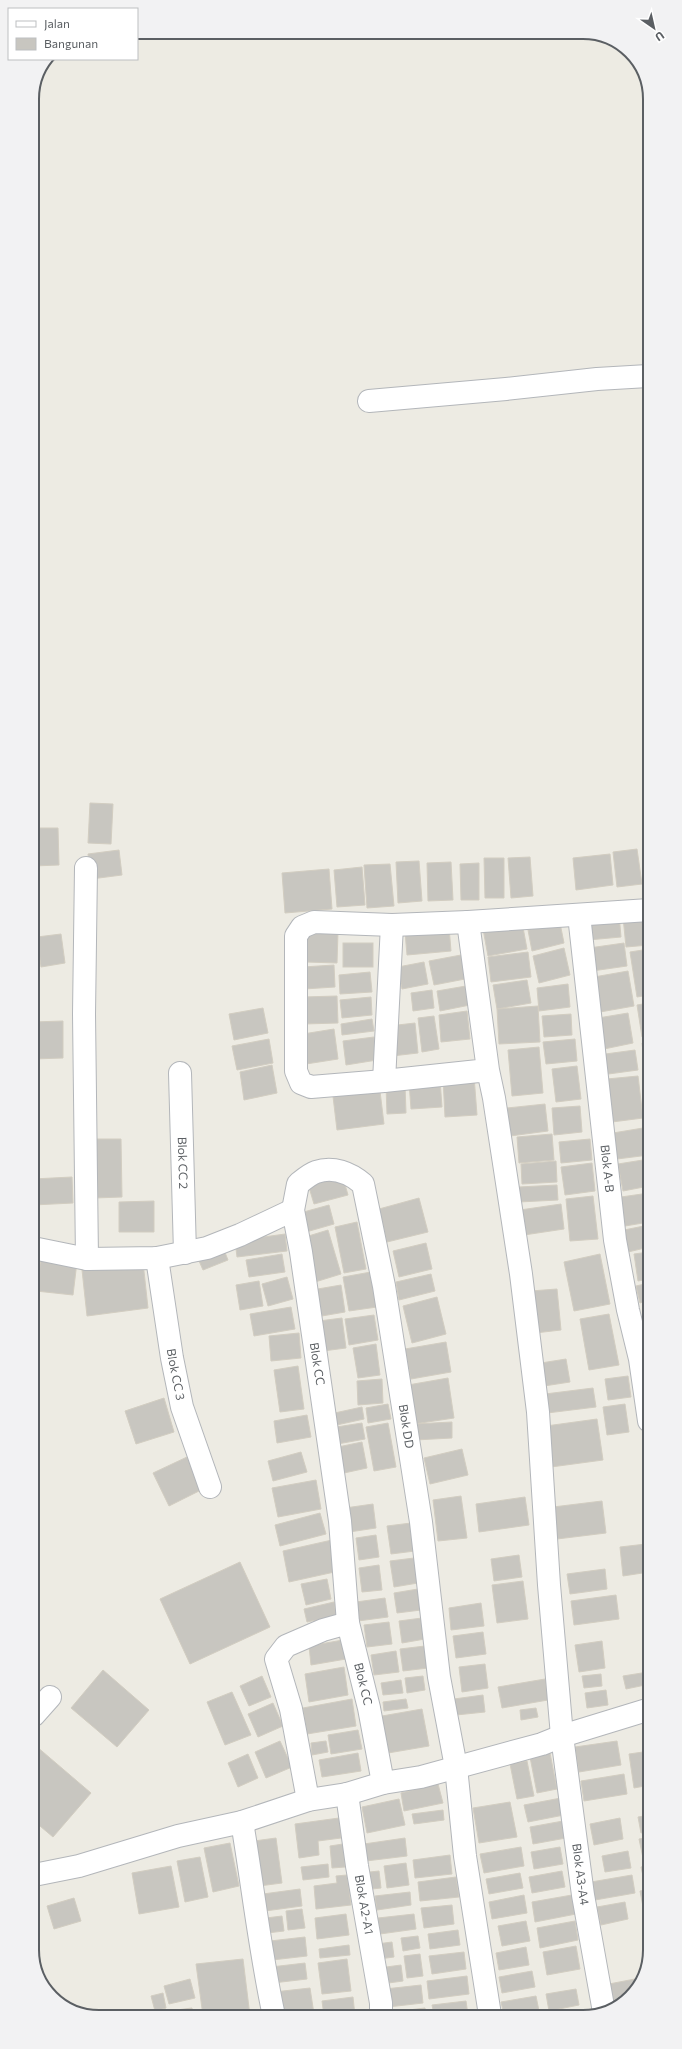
<svg xmlns="http://www.w3.org/2000/svg" width="682" height="2049" font-family="Commissioner,sans-serif">
  <style>
    .building { fill: #c8c6c0; stroke: #d2cdc1 }
    .lines { fill: none; stroke-linecap: round; stroke-linejoin: round }
    .minor-casing { stroke: #b3b6ba; stroke-width: 24 }
    .minor { stroke: #fff; stroke-width: 22 }
    .labels { text-anchor: middle; stroke-width: 4; stroke-linejoin: round; paint-order: stroke }
    .street-label { font-size: 12px; fill: #5b5f63; stroke: #fff }
    .rim { fill: none; stroke: #5b5f63; stroke-width: 2 }
  </style>
  <rect width="100%" height="100%" fill="#edebe3"/>
  <g class="building">
    <polygon points="33,781 37,781 36,798 33,798"/>
    <polygon points="90,803 113,804 111,844 88,843"/>
    <polygon points="33,828 58,828 59,865 33,866"/>
    <polygon points="637,849 642,884 617,887 613,852"/>
    <polygon points="119,850 122,875 91,879 88,854"/>
    <polygon points="644,851 649,851 649,881 646,882"/>
    <polygon points="610,854 613,885 576,890 573,858"/>
    <polygon points="530,857 533,896 511,898 508,858"/>
    <polygon points="484,858 504,858 504,898 485,898"/>
    <polygon points="419,861 422,901 398,903 396,862"/>
    <polygon points="451,862 453,900 428,901 427,863"/>
    <polygon points="479,863 479,900 461,900 460,864"/>
    <polygon points="390,864 394,906 367,908 364,865"/>
    <polygon points="362,867 365,905 337,907 334,870"/>
    <polygon points="329,869 332,909 285,913 282,873"/>
    <polygon points="619,914 621,937 588,940 586,917"/>
    <polygon points="649,914 649,945 626,947 623,917"/>
    <polygon points="522,922 527,949 488,956 483,929"/>
    <polygon points="560,923 564,943 532,951 528,930"/>
    <polygon points="449,927 451,951 407,955 405,932"/>
    <polygon points="307,931 338,932 337,963 306,962"/>
    <polygon points="61,934 65,963 41,967 37,937"/>
    <rect x="343" y="943" width="30" height="24"/>
    <polygon points="624,943 627,966 592,971 589,948"/>
    <polygon points="564,948 570,975 539,983 533,956"/>
    <polygon points="649,949 649,995 637,997 630,952"/>
    <polygon points="528,952 531,977 491,982 488,957"/>
    <polygon points="461,955 465,979 434,985 429,961"/>
    <polygon points="424,962 428,984 402,989 398,967"/>
    <polygon points="334,965 335,987 304,989 303,967"/>
    <polygon points="628,971 634,1006 600,1012 594,977"/>
    <polygon points="370,972 372,992 340,994 339,975"/>
    <polygon points="527,980 531,1003 497,1009 493,985"/>
    <polygon points="568,984 570,1007 539,1011 537,988"/>
    <polygon points="466,986 470,1005 440,1011 437,991"/>
    <polygon points="432,990 434,1008 413,1011 411,993"/>
    <polygon points="337,996 338,1023 304,1024 303,997"/>
    <polygon points="371,997 372,1015 342,1018 340,1000"/>
    <polygon points="649,1003 649,1036 642,1037 637,1005"/>
    <polygon points="538,1006 540,1042 499,1044 497,1009"/>
    <polygon points="263,1008 268,1033 234,1040 229,1014"/>
    <polygon points="467,1011 470,1039 441,1042 439,1015"/>
    <polygon points="628,1013 633,1043 604,1049 598,1018"/>
    <polygon points="571,1014 572,1035 544,1037 542,1016"/>
    <polygon points="434,1016 439,1049 422,1052 418,1018"/>
    <polygon points="372,1019 374,1031 342,1035 341,1024"/>
    <polygon points="63,1021 63,1058 33,1059 33,1022"/>
    <polygon points="415,1023 418,1053 392,1056 389,1026"/>
    <polygon points="334,1029 338,1059 306,1064 303,1034"/>
    <polygon points="374,1037 377,1060 346,1065 343,1041"/>
    <polygon points="269,1039 273,1063 237,1070 232,1046"/>
    <polygon points="575,1039 577,1061 546,1064 543,1042"/>
    <polygon points="649,1042 649,1070 645,1070 642,1043"/>
    <polygon points="539,1047 543,1093 512,1096 508,1050"/>
    <polygon points="635,1050 638,1070 601,1075 598,1055"/>
    <polygon points="272,1065 277,1093 244,1100 240,1072"/>
    <polygon points="577,1066 581,1099 556,1102 552,1069"/>
    <polygon points="649,1075 649,1099 648,1099 643,1076"/>
    <polygon points="474,1076 477,1115 445,1117 443,1078"/>
    <polygon points="638,1076 643,1118 612,1122 607,1079"/>
    <polygon points="440,1080 442,1107 411,1109 409,1082"/>
    <polygon points="379,1083 384,1124 337,1130 332,1088"/>
    <polygon points="405,1085 406,1113 387,1114 386,1086"/>
    <polygon points="545,1104 548,1131 510,1136 507,1108"/>
    <polygon points="580,1106 582,1132 554,1135 552,1108"/>
    <polygon points="649,1127 649,1155 617,1159 613,1133"/>
    <polygon points="552,1134 554,1160 519,1163 517,1137"/>
    <polygon points="93,1139 121,1139 122,1197 94,1198"/>
    <polygon points="590,1139 592,1160 561,1163 559,1142"/>
    <polygon points="649,1159 649,1186 623,1191 618,1164"/>
    <polygon points="556,1161 557,1182 522,1184 521,1164"/>
    <polygon points="592,1163 595,1191 565,1195 561,1167"/>
    <polygon points="342,1174 348,1195 314,1204 308,1184"/>
    <polygon points="72,1177 73,1203 33,1205 33,1179"/>
    <polygon points="557,1185 558,1200 519,1202 519,1187"/>
    <polygon points="649,1193 649,1222 625,1226 621,1197"/>
    <polygon points="593,1196 598,1239 570,1241 566,1199"/>
    <polygon points="419,1198 428,1232 387,1242 379,1209"/>
    <polygon points="154,1201 154,1232 119,1232 119,1202"/>
    <polygon points="561,1204 564,1229 524,1235 520,1210"/>
    <polygon points="329,1205 334,1224 306,1232 300,1213"/>
    <polygon points="357,1222 366,1269 344,1273 335,1227"/>
    <polygon points="649,1225 649,1247 628,1252 624,1230"/>
    <polygon points="328,1230 341,1274 315,1282 302,1238"/>
    <polygon points="285,1234 287,1251 237,1257 235,1241"/>
    <polygon points="426,1243 432,1269 399,1277 393,1251"/>
    <polygon points="222,1245 228,1260 203,1270 196,1254"/>
    <polygon points="649,1252 649,1279 638,1281 634,1254"/>
    <polygon points="282,1254 285,1272 249,1277 246,1260"/>
    <polygon points="600,1254 610,1304 574,1311 564,1262"/>
    <polygon points="41,1258 77,1262 73,1295 36,1291"/>
    <polygon points="143,1262 148,1308 87,1316 82,1270"/>
    <polygon points="371,1272 377,1307 349,1311 343,1277"/>
    <polygon points="431,1274 435,1291 399,1300 396,1282"/>
    <polygon points="287,1277 293,1299 268,1306 262,1284"/>
    <polygon points="259,1281 263,1306 240,1310 236,1285"/>
    <polygon points="649,1283 649,1300 640,1303 636,1286"/>
    <polygon points="341,1285 345,1312 316,1317 312,1290"/>
    <polygon points="557,1289 561,1330 535,1333 531,1291"/>
    <polygon points="437,1297 446,1334 412,1343 403,1306"/>
    <polygon points="649,1304 649,1328 648,1328 644,1305"/>
    <polygon points="291,1307 295,1329 254,1336 250,1314"/>
    <polygon points="609,1314 619,1365 589,1370 580,1319"/>
    <polygon points="374,1315 378,1340 349,1345 345,1319"/>
    <polygon points="342,1318 346,1348 323,1351 319,1321"/>
    <polygon points="299,1333 301,1358 271,1361 269,1336"/>
    <polygon points="446,1342 451,1372 411,1379 405,1349"/>
    <polygon points="376,1344 380,1375 358,1378 353,1348"/>
    <polygon points="566,1359 570,1382 544,1386 541,1363"/>
    <polygon points="298,1366 304,1409 280,1412 274,1370"/>
    <polygon points="628,1376 631,1397 608,1400 605,1379"/>
    <polygon points="448,1378 454,1418 414,1424 408,1385"/>
    <polygon points="382,1379 383,1403 358,1405 357,1381"/>
    <polygon points="593,1388 596,1407 547,1413 545,1394"/>
    <polygon points="164,1398 174,1432 136,1444 125,1411"/>
    <polygon points="388,1404 391,1419 368,1423 366,1408"/>
    <polygon points="625,1404 629,1432 607,1435 603,1407"/>
    <polygon points="362,1407 364,1419 332,1426 330,1414"/>
    <polygon points="307,1415 311,1437 277,1443 274,1421"/>
    <polygon points="597,1419 603,1460 551,1467 546,1426"/>
    <polygon points="452,1422 452,1438 415,1440 414,1424"/>
    <polygon points="362,1423 365,1439 332,1445 330,1428"/>
    <polygon points="388,1423 396,1467 374,1471 366,1427"/>
    <polygon points="362,1442 367,1468 344,1473 338,1447"/>
    <polygon points="462,1449 468,1475 430,1484 424,1458"/>
    <polygon points="301,1452 307,1472 273,1481 268,1461"/>
    <polygon points="187,1457 203,1489 169,1506 153,1473"/>
    <polygon points="316,1480 321,1509 278,1517 272,1488"/>
    <polygon points="461,1496 467,1538 438,1541 433,1500"/>
    <polygon points="525,1497 529,1525 479,1532 476,1504"/>
    <polygon points="602,1501 606,1533 557,1539 553,1507"/>
    <polygon points="373,1504 376,1528 349,1532 345,1508"/>
    <polygon points="320,1513 326,1534 280,1546 275,1525"/>
    <polygon points="411,1523 415,1551 391,1554 387,1526"/>
    <polygon points="376,1535 379,1557 359,1560 356,1538"/>
    <polygon points="332,1540 339,1571 289,1582 283,1551"/>
    <polygon points="646,1544 649,1572 623,1576 620,1547"/>
    <polygon points="519,1555 522,1577 494,1581 491,1559"/>
    <polygon points="414,1558 418,1583 394,1587 390,1561"/>
    <polygon points="240,1562 270,1627 190,1664 160,1599"/>
    <polygon points="379,1565 382,1590 362,1592 359,1568"/>
    <polygon points="605,1569 607,1589 570,1594 567,1574"/>
    <polygon points="327,1579 331,1599 306,1605 301,1584"/>
    <polygon points="523,1581 528,1619 497,1623 492,1585"/>
    <polygon points="418,1589 421,1610 397,1613 394,1593"/>
    <polygon points="616,1595 619,1619 574,1625 571,1601"/>
    <polygon points="385,1598 388,1617 358,1621 356,1602"/>
    <polygon points="334,1602 336,1616 307,1622 304,1609"/>
    <polygon points="481,1603 484,1626 451,1630 449,1608"/>
    <polygon points="422,1618 425,1639 402,1643 399,1621"/>
    <polygon points="389,1622 392,1644 367,1647 364,1625"/>
    <polygon points="483,1632 486,1654 456,1658 453,1636"/>
    <polygon points="343,1640 346,1659 311,1665 309,1646"/>
    <polygon points="602,1641 605,1668 579,1672 575,1645"/>
    <polygon points="425,1646 428,1668 403,1671 400,1649"/>
    <polygon points="396,1651 399,1672 374,1675 371,1655"/>
    <polygon points="485,1664 488,1688 462,1692 459,1667"/>
    <polygon points="344,1667 348,1695 309,1702 305,1674"/>
    <polygon points="103,1670 149,1710 117,1747 71,1708"/>
    <polygon points="648,1672 650,1684 626,1689 623,1676"/>
    <polygon points="601,1674 602,1686 584,1688 582,1676"/>
    <polygon points="262,1676 271,1697 249,1706 240,1686"/>
    <polygon points="423,1676 425,1690 407,1693 405,1678"/>
    <polygon points="545,1679 548,1700 502,1708 498,1687"/>
    <polygon points="401,1680 403,1693 383,1695 381,1683"/>
    <polygon points="606,1690 608,1705 587,1708 585,1693"/>
    <polygon points="232,1692 251,1735 225,1745 207,1702"/>
    <polygon points="483,1695 485,1712 456,1715 454,1699"/>
    <polygon points="352,1699 356,1726 307,1734 303,1708"/>
    <polygon points="406,1699 408,1708 384,1711 383,1702"/>
    <polygon points="273,1703 283,1726 258,1737 248,1714"/>
    <polygon points="536,1708 538,1717 521,1720 520,1710"/>
    <polygon points="422,1709 429,1746 388,1753 382,1716"/>
    <polygon points="358,1730 362,1749 331,1754 328,1735"/>
    <polygon points="280,1741 292,1767 266,1778 255,1752"/>
    <polygon points="326,1741 328,1752 312,1755 311,1743"/>
    <polygon points="617,1741 621,1765 579,1772 575,1747"/>
    <polygon points="36,1746 91,1793 53,1837 34,1821 34,1748"/>
    <polygon points="650,1751 650,1785 634,1788 629,1754"/>
    <polygon points="358,1753 361,1771 322,1777 319,1760"/>
    <polygon points="550,1753 557,1789 537,1793 530,1757"/>
    <polygon points="248,1754 258,1778 238,1787 228,1763"/>
    <polygon points="527,1761 534,1796 517,1799 510,1764"/>
    <polygon points="624,1774 627,1794 584,1801 581,1781"/>
    <polygon points="438,1784 443,1803 404,1811 401,1793"/>
    <polygon points="561,1798 564,1815 528,1822 524,1805"/>
    <polygon points="399,1799 405,1825 367,1833 362,1807"/>
    <polygon points="510,1802 517,1837 479,1843 473,1808"/>
    <polygon points="443,1810 444,1820 414,1824 412,1814"/>
    <polygon points="650,1815 650,1831 641,1833 638,1817"/>
    <polygon points="339,1818 341,1838 318,1841 319,1855 299,1858 295,1824"/>
    <polygon points="620,1818 623,1839 594,1845 590,1824"/>
    <polygon points="563,1821 566,1838 533,1844 530,1827"/>
    <polygon points="650,1837 650,1857 643,1858 639,1839"/>
    <polygon points="276,1838 282,1883 259,1886 254,1841"/>
    <polygon points="405,1838 407,1856 366,1861 364,1844"/>
    <polygon points="230,1843 239,1886 213,1892 204,1848"/>
    <polygon points="343,1844 345,1867 332,1868 330,1846"/>
    <polygon points="521,1847 524,1866 484,1873 480,1854"/>
    <polygon points="560,1847 563,1864 534,1869 531,1852"/>
    <polygon points="628,1851 631,1868 605,1872 602,1856"/>
    <polygon points="450,1855 452,1874 415,1878 413,1860"/>
    <polygon points="200,1857 208,1897 185,1902 177,1861"/>
    <polygon points="406,1863 409,1885 387,1888 384,1866"/>
    <polygon points="328,1864 329,1877 303,1880 301,1867"/>
    <polygon points="650,1865 650,1884 645,1885 641,1867"/>
    <polygon points="171,1866 179,1907 139,1914 132,1873"/>
    <polygon points="379,1871 381,1888 372,1889 370,1872"/>
    <polygon points="562,1871 565,1887 532,1893 529,1877"/>
    <polygon points="520,1873 523,1888 489,1894 486,1879"/>
    <polygon points="347,1875 351,1905 316,1909 314,1886 337,1883 336,1876"/>
    <polygon points="632,1875 635,1893 595,1900 591,1882"/>
    <polygon points="456,1877 459,1897 420,1901 418,1882"/>
    <polygon points="300,1889 302,1906 265,1911 263,1894"/>
    <polygon points="650,1889 650,1911 644,1912 640,1891"/>
    <polygon points="410,1892 411,1905 377,1910 375,1896"/>
    <polygon points="524,1895 527,1913 492,1919 489,1902"/>
    <polygon points="572,1895 576,1914 535,1922 532,1902"/>
    <polygon points="74,1898 81,1921 54,1929 47,1906"/>
    <polygon points="625,1902 628,1919 601,1925 597,1907"/>
    <polygon points="452,1905 454,1924 424,1928 421,1908"/>
    <polygon points="302,1909 305,1928 288,1930 286,1911"/>
    <polygon points="346,1914 349,1935 317,1939 315,1918"/>
    <polygon points="414,1914 416,1929 380,1934 378,1918"/>
    <polygon points="282,1916 284,1931 267,1933 266,1918"/>
    <polygon points="526,1921 530,1941 502,1946 498,1926"/>
    <polygon points="575,1921 578,1940 540,1948 537,1928"/>
    <polygon points="458,1930 460,1945 430,1949 428,1934"/>
    <polygon points="418,1936 420,1948 403,1951 401,1938"/>
    <polygon points="305,1937 307,1956 272,1960 270,1941"/>
    <polygon points="392,1942 394,1957 379,1959 377,1944"/>
    <polygon points="349,1945 350,1955 320,1958 319,1949"/>
    <polygon points="576,1946 580,1969 547,1975 543,1952"/>
    <polygon points="526,1947 529,1965 499,1970 496,1953"/>
    <polygon points="464,1952 466,1969 432,1974 429,1956"/>
    <polygon points="420,1954 423,1976 407,1978 404,1956"/>
    <polygon points="243,1959 250,2016 203,2016 196,1964"/>
    <polygon points="347,1959 351,1991 322,1994 318,1963"/>
    <polygon points="305,1963 307,1979 273,1983 271,1967"/>
    <polygon points="401,1965 403,1981 381,1984 379,1968"/>
    <polygon points="532,1971 535,1987 502,1993 499,1977"/>
    <polygon points="467,1976 469,1994 429,1999 427,1981"/>
    <polygon points="640,1978 636,1991 613,2006 609,1984"/>
    <polygon points="190,1979 195,1998 169,2004 164,1986"/>
    <polygon points="421,1985 423,2003 388,2007 385,1989"/>
    <polygon points="310,1988 314,2014 277,2016 274,1992"/>
    <polygon points="576,1989 579,2005 549,2011 546,1994"/>
    <polygon points="163,1993 166,2008 155,2011 151,1996"/>
    <polygon points="536,1996 539,2011 519,2015 504,2015 501,2002"/>
    <polygon points="353,1997 355,2016 324,2016 322,2001"/>
    <polygon points="466,2001 468,2015 434,2015 432,2005"/>
    <polygon points="192,2008 193,2016 170,2017 169,2011"/>
    <polygon points="425,2008 426,2015 392,2016 392,2012"/>
  </g>
  <g class="lines">
    <defs>
      <g id="minor">
        <polyline points="369,401 506,389 597,379 648,376"/>
        <polyline points="86,868 84,1014 87,1259"/>
        <path id="s1" d="M579 915 615 1240 628 1310 640 1359 649 1421"/>
        <polyline points="468,922 649,910"/>
        <path id="s2" d="M488 1070 384 1081 311 1087 301 1083 296 1071V936L302 927 314 922 392 925 468 922 488 1070 494 1098 521 1274 538 1412 549 1585 562 1736 583 1895 604 2012"/>
        <path id="s3" d="M180 1073 185 1253"/>
        <polyline points="384,1081 392,925"/>
        <polyline points="33,1248 87,1259 157,1258 207,1248 240,1235 293,1210"/>
        <path id="s4" d="M157 1258 172 1358 182 1407 210 1487"/>
        <polyline points="34,1715 50,1697"/>
        <path id="s5" d="M383 1783 369 1708 348 1623 340 1521 301 1252 293 1210 298 1184C303 1180 310 1174 316 1172 333 1166 350 1173 363 1184L384 1286 421 1522 439 1677 456 1767 465 1856 490 2015"/>
        <path id="s6" d="M347 1794 357 1866 381 2003V2016"/>
        <polyline points="308,1800 291,1709 276,1659 286,1646 323,1630 348,1623"/>
        <path d="M242 1822C253 1887 260 1952 274 2016"/>
        <polyline points="34,1875 79,1866 178,1836 242,1822 308,1800 347,1794 383,1783 421,1777 542,1744 562,1736 650,1709"/>
      </g>
    </defs>
    <use href="#minor" class="minor-casing"/>
    <use href="#minor" class="minor"/>
  </g>
  <g class="labels">
    <g class="street-label">
      <text dy="4" stroke="none"><textPath href="#s3" startOffset="90">Blok CC 2</textPath></text>
      <text dy="4" stroke="none"><textPath href="#s1" startOffset="255">Blok A-B</textPath></text>
      <text transform="translate(317 1364) rotate(81)" y="4">Blok CC</text>
      <text dy="4" stroke="none"><textPath href="#s4" startOffset="118">Blok CC 3</textPath></text>
      <text dy="4" stroke="none"><textPath href="#s5" startOffset="926">Blok DD</textPath></text>
      <text transform="translate(363 1684) rotate(76)" y="4">Blok CC</text>
      <text dy="4" stroke="none"><textPath href="#s2" startOffset="1474">Blok A3-A4</textPath></text>
      <text dy="4" stroke="none"><textPath href="#s6" startOffset="112">Blok A2-A1</textPath></text>
    </g>
  </g>
  <path d="M0 0H682V2049H0ZM99 39H583A60 60 0 0 1 643 99V1950A60 60 0 0 1 583 2010H99A60 60 0 0 1 39 1950V99A60 60 0 0 1 99 39Z" fill="#f2f2f3" fill-rule="evenodd"/>
  <path class="rim" d="M99 39H583A60 60 0 0 1 643 99V1950A60 60 0 0 1 583 2010H99A60 60 0 0 1 39 1950V99A60 60 0 0 1 99 39Z"/>
  <rect x="8" y="8" width="130" height="52" fill="#ffffff" stroke="#bdbfc1"/>
  <rect x="16" y="21" width="20" height="6" fill="#ffffff" stroke="#bdbfc1"/>
  <text x="44" y="28" font-size="12" fill="#5b5f63">Jalan</text>
  <rect x="16" y="38" width="20" height="12" fill="#c8c6c0" stroke="#bdbfc1"/>
  <text x="44" y="48" font-size="12" fill="#5b5f63">Bangunan</text>
  <g transform="translate(654 28) rotate(146)" stroke="#ffffff" stroke-width="3" paint-order="stroke">
  <path d="M0-3L7 15L0 10L-7 15Z" fill="#5b5f63"/>
  <text y="-6" font-size="11" font-weight="bold" text-anchor="middle" fill="#5b5f63">U</text>
  </g>
</svg>
